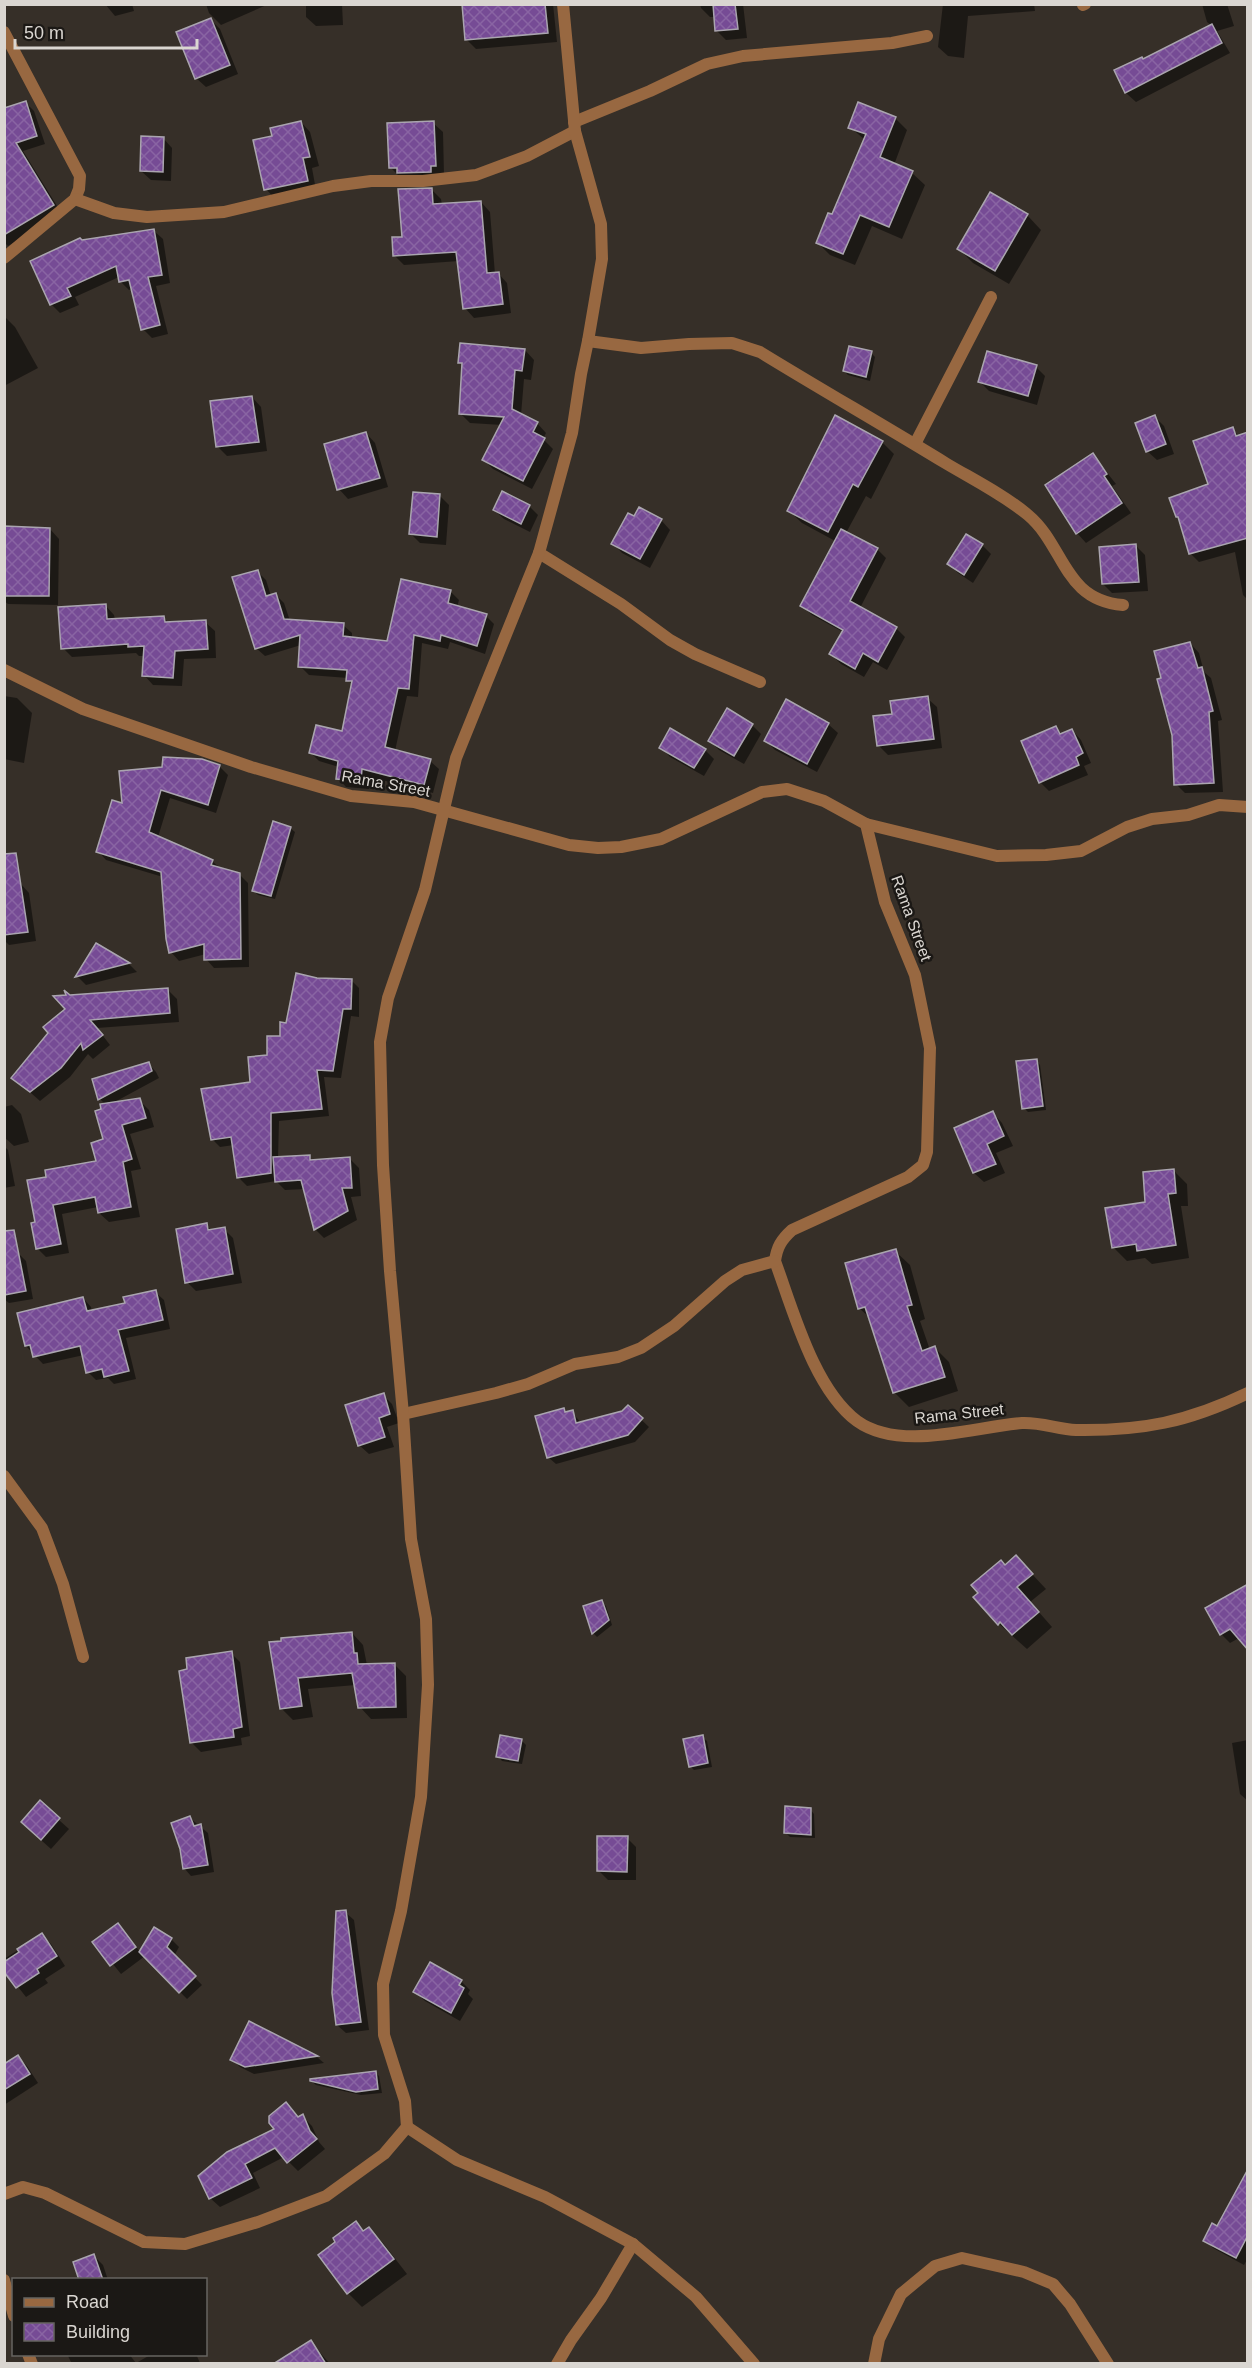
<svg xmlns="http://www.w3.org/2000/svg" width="1252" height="2368" font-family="Helvetica,sans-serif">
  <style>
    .shadow { fill: #0007 }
    .building { fill: url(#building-cross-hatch); stroke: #aaa5af; stroke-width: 1.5 }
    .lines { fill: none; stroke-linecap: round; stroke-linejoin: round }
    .minor { stroke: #986841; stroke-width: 12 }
    .labels { text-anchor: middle; stroke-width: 5; stroke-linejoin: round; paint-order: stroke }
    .street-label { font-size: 16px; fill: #dad6d1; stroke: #1b1815 }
  </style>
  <defs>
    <pattern id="building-cross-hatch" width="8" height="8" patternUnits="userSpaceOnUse" patternTransform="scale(1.5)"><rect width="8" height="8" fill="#764b95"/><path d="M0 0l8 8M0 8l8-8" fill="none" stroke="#8964a3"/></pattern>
  </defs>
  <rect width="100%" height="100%" fill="#362f28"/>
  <g class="shadow">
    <polygon points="105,4 132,4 134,11 115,16"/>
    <polygon points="206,4 269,4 221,25 209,13"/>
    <polygon points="306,4 342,4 343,25 316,26 306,17"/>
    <polygon points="464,4 553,4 557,42 476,49 467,40"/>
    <polygon points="700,4 743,4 747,38 726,40 717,31 715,17 710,17 701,8"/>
    <polygon points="943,4 1034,4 1035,11 968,16 964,58 948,56 938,47"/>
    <polygon points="1202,4 1227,4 1234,26 1217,31 1230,53 1136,102 1126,93 1116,71 1143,60 1212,26 1207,22"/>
    <polygon points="210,19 220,29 238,74 206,87 196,78"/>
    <polygon points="26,103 34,111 45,144 23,151 62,214 8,246 4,242 4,128"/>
    <polygon points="895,118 907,130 894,165 912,173 925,185 902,239 872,226 855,265 830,255 817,242 832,216 865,140 850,127"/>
    <polygon points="301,122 310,132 319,166 312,168 316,190 275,199 266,189"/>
    <polygon points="433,123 443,132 444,175 400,177 390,167"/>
    <polygon points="163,138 172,148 171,181 151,180 141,171"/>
    <polygon points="432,190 441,199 442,205 481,202 490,212 495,274 498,273 507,283 511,313 474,318 465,308 459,261 404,265 394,255"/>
    <polygon points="1027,215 1041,230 1009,284 973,263 959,249"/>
    <polygon points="154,231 163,239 170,283 156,286 168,334 152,338 143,329 132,289 129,290 120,281 119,277 75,297 79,305 60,313 51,304 82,242"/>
    <polygon points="4,316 15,327 38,368 4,386"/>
    <polygon points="525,350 534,360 531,380 524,379 521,415 537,423 546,433 543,439 553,449 532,489 493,469 484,460 502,425 470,423 460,413 464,366 460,362"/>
    <polygon points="871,353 875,357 870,381 848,375 844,371"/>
    <polygon points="1036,367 1045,376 1037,405 989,391 979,381"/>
    <polygon points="252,397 261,407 267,451 227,456 218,447"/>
    <polygon points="1155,417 1164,426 1174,454 1157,460 1147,451"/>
    <polygon points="1232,429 1239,436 1248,475 1248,600 1243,595 1235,552 1199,562 1190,553 1177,517 1210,485"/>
    <polygon points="366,433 375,443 388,487 348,499 339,489"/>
    <polygon points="882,442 894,454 871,499 866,496 846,533 877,549 886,558 860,608 896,628 905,637 887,670 873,662 864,677 841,664 831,654 843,632 812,615 802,606 837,542 802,523 789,511"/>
    <polygon points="1093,455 1116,484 1112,486 1131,513 1086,543 1077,533"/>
    <polygon points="440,496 449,505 446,545 420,543 411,534"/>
    <polygon points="529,506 538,515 530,532 504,519 494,510"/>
    <polygon points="635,518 661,520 670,530 650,568 622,553 613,543"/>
    <polygon points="4,528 50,529 59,539 58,605 8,604 4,601"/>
    <polygon points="982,545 991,554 973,583 958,573 949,564"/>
    <polygon points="1136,546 1145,555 1148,591 1112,593 1103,584"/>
    <polygon points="257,571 266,580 271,596 276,595 284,603 290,621 343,625 352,633 352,638 388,642 450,591 459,600 457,607 486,616 494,624 485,654 450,642 448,649 422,643 418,697 407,696 395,751 430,761 439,769 433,793 370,777 369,789 346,787 338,778 339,767 319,761 311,753 343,733 353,685 348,680 348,678 309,675 300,666 301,645 265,656 256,648"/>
    <polygon points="105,605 114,615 115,620 164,618 169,623 205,622 215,631 216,658 184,659 182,686 153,685 144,675 145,656 139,656 136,653 72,657 63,648"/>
    <polygon points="1190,643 1199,653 1204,672 1211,678 1222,720 1218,721 1223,792 1185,793 1176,784 1173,735"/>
    <polygon points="4,696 17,698 32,713 24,763 4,759"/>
    <polygon points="927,698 937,707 942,748 888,755 878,745 894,715"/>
    <polygon points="828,724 838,733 817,772 775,750 765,740"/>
    <polygon points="752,725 761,734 744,764 719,750 710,741"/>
    <polygon points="1056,728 1062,734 1072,730 1081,740 1091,763 1084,766 1088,775 1049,791 1040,782"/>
    <polygon points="661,747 705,750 714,759 704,776 670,757"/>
    <polygon points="202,761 220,767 228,775 216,813 170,798 158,837 212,861 221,869 239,874 248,883 249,967 214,968 206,959 206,954 179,961 171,952 163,877 106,860 98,851 124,805 164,769"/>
    <polygon points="290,828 295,832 275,899 258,895 254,891"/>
    <polygon points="20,883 29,893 36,941 9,945 4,940 4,886"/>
    <polygon points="96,945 129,964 137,972 86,985 77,976"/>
    <polygon points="316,979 351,980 359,988 359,1017 351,1016 341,1078 324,1077 329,1116 279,1121 278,1159 309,1157 313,1161 350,1159 359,1168 361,1196 351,1197 357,1220 324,1238 315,1229 305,1189 285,1190 276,1181 247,1186 239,1178 234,1145 220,1147 212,1139 281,1038 288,1024"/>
    <polygon points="168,990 177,999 179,1022 97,1028 110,1045 93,1059 88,1054 70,1077 40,1101 13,1077 67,1009 70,996"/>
    <polygon points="1036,1060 1040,1065 1046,1110 1028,1112 1024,1108"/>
    <polygon points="149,1064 156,1072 159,1078 111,1104 139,1100 149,1110 154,1127 130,1134 141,1169 131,1171 140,1217 109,1222 99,1213 98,1207 62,1214 69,1253 46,1257 37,1248 37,1223 48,1178 98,1162 105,1140 106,1105 100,1099"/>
    <polygon points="12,1105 21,1114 29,1142 14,1146 4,1137 4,1107"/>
    <polygon points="993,1113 1002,1123 1013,1146 996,1153 1005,1173 984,1182 974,1173 956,1129"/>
    <polygon points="4,1146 8,1150 15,1186 4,1188"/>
    <polygon points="1173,1170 1187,1184 1188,1206 1181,1206 1189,1258 1152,1264 1145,1258 1127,1261 1113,1247"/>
    <polygon points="206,1225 212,1231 224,1229 233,1238 242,1283 196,1291 187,1282"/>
    <polygon points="895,1251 910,1265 925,1319 920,1321 930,1350 935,1348 949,1362 958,1391 909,1407 894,1392 871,1319 859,1308"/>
    <polygon points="18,1253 26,1261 33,1299 9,1303 4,1299 4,1256"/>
    <polygon points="155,1292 164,1300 170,1329 126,1338 136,1379 114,1384 108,1378 96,1380 88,1372 84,1355 43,1364 26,1346 83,1298 91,1307 92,1312 127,1304"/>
    <polygon points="383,1395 392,1404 399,1423 387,1427 394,1447 369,1454 359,1445"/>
    <polygon points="628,1407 649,1427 635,1442 556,1464 548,1457 564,1410 567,1413 572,1412 581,1423 623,1412"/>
    <polygon points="1016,1557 1046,1589 1030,1602 1052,1627 1027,1649 999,1624 1006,1566"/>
    <polygon points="1248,1586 1239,1638 1230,1643 1221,1634"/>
    <polygon points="602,1602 606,1606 612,1625 597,1637 593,1633 585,1607"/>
    <polygon points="352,1633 363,1645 367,1665 394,1664 406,1676 407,1718 371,1719 360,1707 356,1685 308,1689 313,1717 293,1720 281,1708 271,1644"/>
    <polygon points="231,1653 240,1662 250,1736 241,1738 242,1745 201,1752 191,1742"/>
    <polygon points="702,1737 707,1741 712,1767 694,1770 690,1766"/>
    <polygon points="521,1740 526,1745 522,1764 502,1761 498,1756"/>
    <polygon points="1248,1740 1248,1801 1240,1794 1232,1743"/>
    <polygon points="40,1803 69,1829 51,1849 32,1832"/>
    <polygon points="810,1809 814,1814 815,1838 790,1837 785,1832"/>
    <polygon points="190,1818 208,1833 214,1872 191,1876 184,1868"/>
    <polygon points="627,1838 636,1847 636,1880 608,1880 598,1870"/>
    <polygon points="345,1912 354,1920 369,2030 346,2033 337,2025"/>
    <polygon points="118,1925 141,1953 154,1929 171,1939 179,1947 174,1956 202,1985 187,1999 145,1956 121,1974 95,1942"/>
    <polygon points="42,1935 51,1944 65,1966 45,1979 48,1983 26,1997 4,1969 4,1959"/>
    <polygon points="461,1981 470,1990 468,1994 473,1999 460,2021 425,2001 415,1992"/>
    <polygon points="250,2023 317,2057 324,2063 254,2074 240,2067 232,2059"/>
    <polygon points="18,2057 27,2066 38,2083 4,2105 4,2066"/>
    <polygon points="375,2072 379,2076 382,2093 361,2095 316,2085 311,2081"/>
    <polygon points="302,2116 312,2126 319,2142 325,2149 298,2171 284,2157 253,2173 260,2188 220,2207 210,2198 276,2129"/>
    <polygon points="1248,2193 1248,2258 1244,2265 1213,2248 1205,2240 1218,2228"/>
    <polygon points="356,2223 365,2232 369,2229 383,2243 407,2274 362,2307 348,2293 337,2242"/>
    <polygon points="94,2256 103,2265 108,2280 81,2280"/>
    <polygon points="311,2342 330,2364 276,2364"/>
    <polygon points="67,2354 129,2354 136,2363 152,2354 196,2354 200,2363 205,2364 72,2364"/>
  </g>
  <g class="building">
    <polygon points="462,4 545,4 548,33 465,40"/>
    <polygon points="713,4 735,4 738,29 715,31"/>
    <polygon points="211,18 230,65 195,79 176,32"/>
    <polygon points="1212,24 1222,43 1125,93 1114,70 1142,57 1143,59"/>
    <polygon points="26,101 37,136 16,143 54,205 4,235 4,108"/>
    <polygon points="858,102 896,117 880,157 913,171 889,227 860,215 843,254 816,243 828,213 832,214 866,134 848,128"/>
    <polygon points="301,121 310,157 303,158 308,181 264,190 253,140 272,136 270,128"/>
    <polygon points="434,121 436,166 431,166 431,172 397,173 397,168 389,168 387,123"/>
    <polygon points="141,136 164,137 163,172 140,171"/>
    <polygon points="432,188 433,204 481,201 487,273 499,272 503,304 463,309 456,252 393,256 392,237 402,237 398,189"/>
    <polygon points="990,192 1028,214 995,271 957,249"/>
    <polygon points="154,229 162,275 148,277 160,325 141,330 129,280 119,282 116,266 67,288 71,296 50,305 30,261 80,238 82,240"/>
    <polygon points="460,343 525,349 522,371 515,370 512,409 538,422 533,432 545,438 523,481 482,460 504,417 459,414 462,363 458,363"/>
    <polygon points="849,346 872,351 866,377 843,371"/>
    <polygon points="987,351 1037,365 1028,396 978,382"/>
    <polygon points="252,396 259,442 216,447 210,401"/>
    <polygon points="835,415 883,441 858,487 853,484 828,532 787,511"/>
    <polygon points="1155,415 1166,444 1146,452 1135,423"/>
    <polygon points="1233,427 1236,436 1248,432 1248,538 1189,554 1178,517 1176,517 1169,498 1208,484 1193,441"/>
    <polygon points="366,432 380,478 337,490 324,444"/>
    <polygon points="1093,453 1107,474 1104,476 1122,503 1076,534 1045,485"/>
    <polygon points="502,491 530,505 521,524 493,510"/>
    <polygon points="413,492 440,494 437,537 409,534"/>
    <polygon points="639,507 662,519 640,559 611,544 628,513 634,516"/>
    <polygon points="4,526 50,528 49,596 4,596"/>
    <polygon points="841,529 878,548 850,601 897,627 878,662 863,653 855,669 829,654 843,630 800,606"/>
    <polygon points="966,534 983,544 964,575 947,564"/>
    <polygon points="1136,544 1139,582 1102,584 1099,547"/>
    <polygon points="258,570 266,596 276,593 284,619 344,623 343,636 387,641 401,579 451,590 448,603 487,614 477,646 441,635 440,641 414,635 409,689 398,688 385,747 431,759 424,785 362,769 361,781 336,779 338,761 309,753 316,725 342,731 352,681 346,681 347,670 298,667 300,635 255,649 232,577"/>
    <polygon points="106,604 107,619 164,616 165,622 206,620 208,649 175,651 173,678 142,676 144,646 128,647 128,644 61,649 58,607"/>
    <polygon points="1190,642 1198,668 1202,667 1213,711 1209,712 1214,783 1174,785 1172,735 1157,679 1161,678 1154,651"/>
    <polygon points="928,696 934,739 877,746 873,716 892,714 890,701"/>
    <polygon points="786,699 829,723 807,764 764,741"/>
    <polygon points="727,708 753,724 734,756 708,741"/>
    <polygon points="1056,726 1060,734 1072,729 1083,753 1076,757 1079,765 1039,783 1021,741"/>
    <polygon points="670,728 706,749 694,768 659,748"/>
    <polygon points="163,757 202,759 220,765 208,805 161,790 149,832 213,860 211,865 240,873 241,959 204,960 204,944 169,953 166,939 161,872 96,852 112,800 122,803 119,771 162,767"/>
    <polygon points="273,821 291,827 271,896 252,891"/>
    <polygon points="16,853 28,932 4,935 4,854"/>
    <polygon points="96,943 130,963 75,977"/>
    <polygon points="296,973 317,978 352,979 351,1009 343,1009 333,1071 317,1070 322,1109 271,1113 271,1173 237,1178 231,1137 211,1140 201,1089 250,1082 248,1057 267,1055 267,1036 280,1036 280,1022 286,1023"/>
    <polygon points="168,988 170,1013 90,1020 103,1035 83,1050 81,1043 61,1068 30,1092 11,1078 48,1033 43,1027 65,1009 53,996 66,995 64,990 70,995"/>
    <polygon points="1037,1059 1043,1106 1022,1109 1016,1061"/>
    <polygon points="149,1062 152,1071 98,1100 92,1079"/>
    <polygon points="140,1098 146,1118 122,1125 132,1159 123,1162 131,1207 98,1213 95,1197 53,1205 61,1244 36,1249 31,1223 35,1222 27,1180 46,1177 45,1170 96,1161 91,1143 103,1139 95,1111 101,1109 100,1104"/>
    <polygon points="993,1111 1004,1136 987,1144 996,1164 973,1173 954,1128"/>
    <polygon points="310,1155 310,1160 350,1157 352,1188 342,1188 348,1211 314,1230 301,1180 275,1182 273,1157"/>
    <polygon points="1174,1169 1176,1193 1168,1194 1176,1245 1137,1251 1136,1244 1112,1248 1105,1208 1145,1202 1143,1172"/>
    <polygon points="207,1223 208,1230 225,1227 233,1274 185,1283 176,1229"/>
    <polygon points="14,1230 26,1291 4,1295 4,1231"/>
    <polygon points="896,1249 912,1305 907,1306 922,1351 935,1346 945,1377 893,1393 865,1307 858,1309 845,1263"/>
    <polygon points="156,1290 163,1320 118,1330 129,1371 104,1377 102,1369 86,1373 80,1346 33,1357 30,1345 25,1346 17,1313 83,1297 87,1311 125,1303 123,1297"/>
    <polygon points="384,1393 390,1414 379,1418 385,1437 358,1446 345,1405"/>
    <polygon points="628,1405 643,1418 628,1435 547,1458 535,1416 564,1408 565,1412 573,1410 576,1423 622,1411"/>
    <polygon points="1016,1555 1033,1574 1017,1587 1039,1612 1012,1635 1000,1622 998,1625 973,1597 978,1593 971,1585 1001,1560 1005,1565"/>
    <polygon points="1248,1584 1248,1650 1230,1629 1220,1635 1205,1608"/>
    <polygon points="602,1600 609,1620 592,1634 583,1606"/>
    <polygon points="352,1632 354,1653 357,1653 358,1664 395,1663 396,1707 358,1708 352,1673 298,1678 302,1706 280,1709 269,1642 281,1641 281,1638"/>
    <polygon points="232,1651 242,1727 233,1729 234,1737 190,1743 179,1671 187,1669 186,1658"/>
    <polygon points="500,1735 522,1739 518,1761 496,1757"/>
    <polygon points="703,1735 708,1763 689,1767 683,1739"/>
    <polygon points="40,1800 60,1818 41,1840 21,1822"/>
    <polygon points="785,1806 811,1808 811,1835 784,1833"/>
    <polygon points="190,1816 194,1826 201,1824 208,1865 183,1869 180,1849 171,1823"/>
    <polygon points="597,1836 628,1836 627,1872 597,1871"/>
    <polygon points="346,1910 361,2022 336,2025 332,1993 336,1911"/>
    <polygon points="118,1923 136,1947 110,1966 92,1942"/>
    <polygon points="154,1927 172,1938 167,1947 196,1976 179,1993 139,1952"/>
    <polygon points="42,1933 57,1956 37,1969 39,1973 16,1988 4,1972 4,1962 19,1952 17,1949"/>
    <polygon points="430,1962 462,1980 459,1985 464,1988 451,2013 413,1992"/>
    <polygon points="249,2021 318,2056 245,2067 230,2060"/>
    <polygon points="18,2055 30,2074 4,2090 4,2064"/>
    <polygon points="376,2071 378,2089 356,2092 310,2081 310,2079"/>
    <polygon points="286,2102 298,2117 303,2114 310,2131 317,2139 287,2163 275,2148 245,2164 252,2178 209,2199 198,2176 227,2152 274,2129 269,2123 269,2116"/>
    <polygon points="1248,2169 1248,2235 1236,2258 1203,2241 1212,2223 1217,2226"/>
    <polygon points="356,2221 363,2231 369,2227 394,2259 347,2294 318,2255 335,2242 333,2238"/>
    <polygon points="94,2254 103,2280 79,2280 73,2262"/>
    <polygon points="311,2340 326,2364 273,2364"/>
  </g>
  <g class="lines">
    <g class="minor">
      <polyline points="1083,5 1085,4"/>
      <polyline points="4,32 80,176 79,189 75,199 4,258"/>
      <polyline points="574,122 650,91 707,64 743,56 892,43 927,36"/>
      <polyline points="75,199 114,213 147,217 224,212 333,186 371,181 423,181 476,175 527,156 575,131"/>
      <path d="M588 341 641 348 689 344 732 343 760 352C822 390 885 426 947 464 974 480 1004 495 1028 515 1065 546 1063 600 1123 605"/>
      <polyline points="915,444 991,297"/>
      <polyline points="539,553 621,604 670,640 695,654 760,682"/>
      <path d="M4 670 83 709 251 767 351 796 414 802 569 845 598 848 621 847 661 839 762 792 787 789 824 801 866 824 885 902 915 975 930 1048 927 1152 923 1165 908 1177 792 1230C781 1240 777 1247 775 1261 793 1310 814 1389 857 1421 900 1452 973 1427 1022 1423 1040 1422 1058 1429 1076 1430 1142 1431 1188 1422 1248 1393"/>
      <polyline points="866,824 997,856 1046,855 1081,851 1127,827 1152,819 1188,815 1219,805 1248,807"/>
      <polyline points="403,1414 496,1393 528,1384 575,1364 618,1357 641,1348 674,1326 725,1281 742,1270 775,1261"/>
      <polyline points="4,1476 42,1528 63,1584 83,1657"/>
      <polyline points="407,2127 457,2160 545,2197 633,2244 696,2297 754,2364"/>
      <polyline points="4,2194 23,2187 45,2193 144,2242 185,2244 258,2222 326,2196 384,2154 407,2127 405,2101 384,2035 383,1984 401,1911 421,1797 428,1685 426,1619 411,1539 403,1414 390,1271 383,1165 380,1042 388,998 425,890 456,758 539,553 572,433 581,374 588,341 602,259 601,224 575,131 563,4"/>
      <polyline points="4,2280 14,2316"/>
      <polyline points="28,2354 32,2364"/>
      <polyline points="557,2364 571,2340 601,2298 633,2244"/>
      <polyline points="874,2364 879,2339 901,2294 935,2266 962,2258 1024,2272 1053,2284 1070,2304 1108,2364"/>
    </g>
  </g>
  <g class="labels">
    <g class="street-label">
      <text transform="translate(386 783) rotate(10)" y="6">Rama Street</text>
      <text transform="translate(912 918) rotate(70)" y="6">Rama Street</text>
      <text transform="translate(959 1413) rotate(-6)" y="6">Rama Street</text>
    </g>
  </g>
  <rect width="1252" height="2368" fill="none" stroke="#dad6d1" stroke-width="12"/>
  <rect x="12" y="2278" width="195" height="78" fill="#1b1815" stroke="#676460" stroke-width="1.5"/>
  <rect x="24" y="2298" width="30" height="9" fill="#986841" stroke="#676460" stroke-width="1.5"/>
  <text x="66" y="2308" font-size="18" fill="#dad6d1">Road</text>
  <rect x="24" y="2323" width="30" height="18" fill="url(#building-cross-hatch)" stroke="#676460" stroke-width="1.5"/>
  <text x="66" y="2338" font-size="18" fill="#dad6d1">Building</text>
  <path d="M15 39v9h182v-9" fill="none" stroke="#dad6d1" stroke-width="3"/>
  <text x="24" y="39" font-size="18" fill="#dad6d1" stroke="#1b1815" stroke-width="4.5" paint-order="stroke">50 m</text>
</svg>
